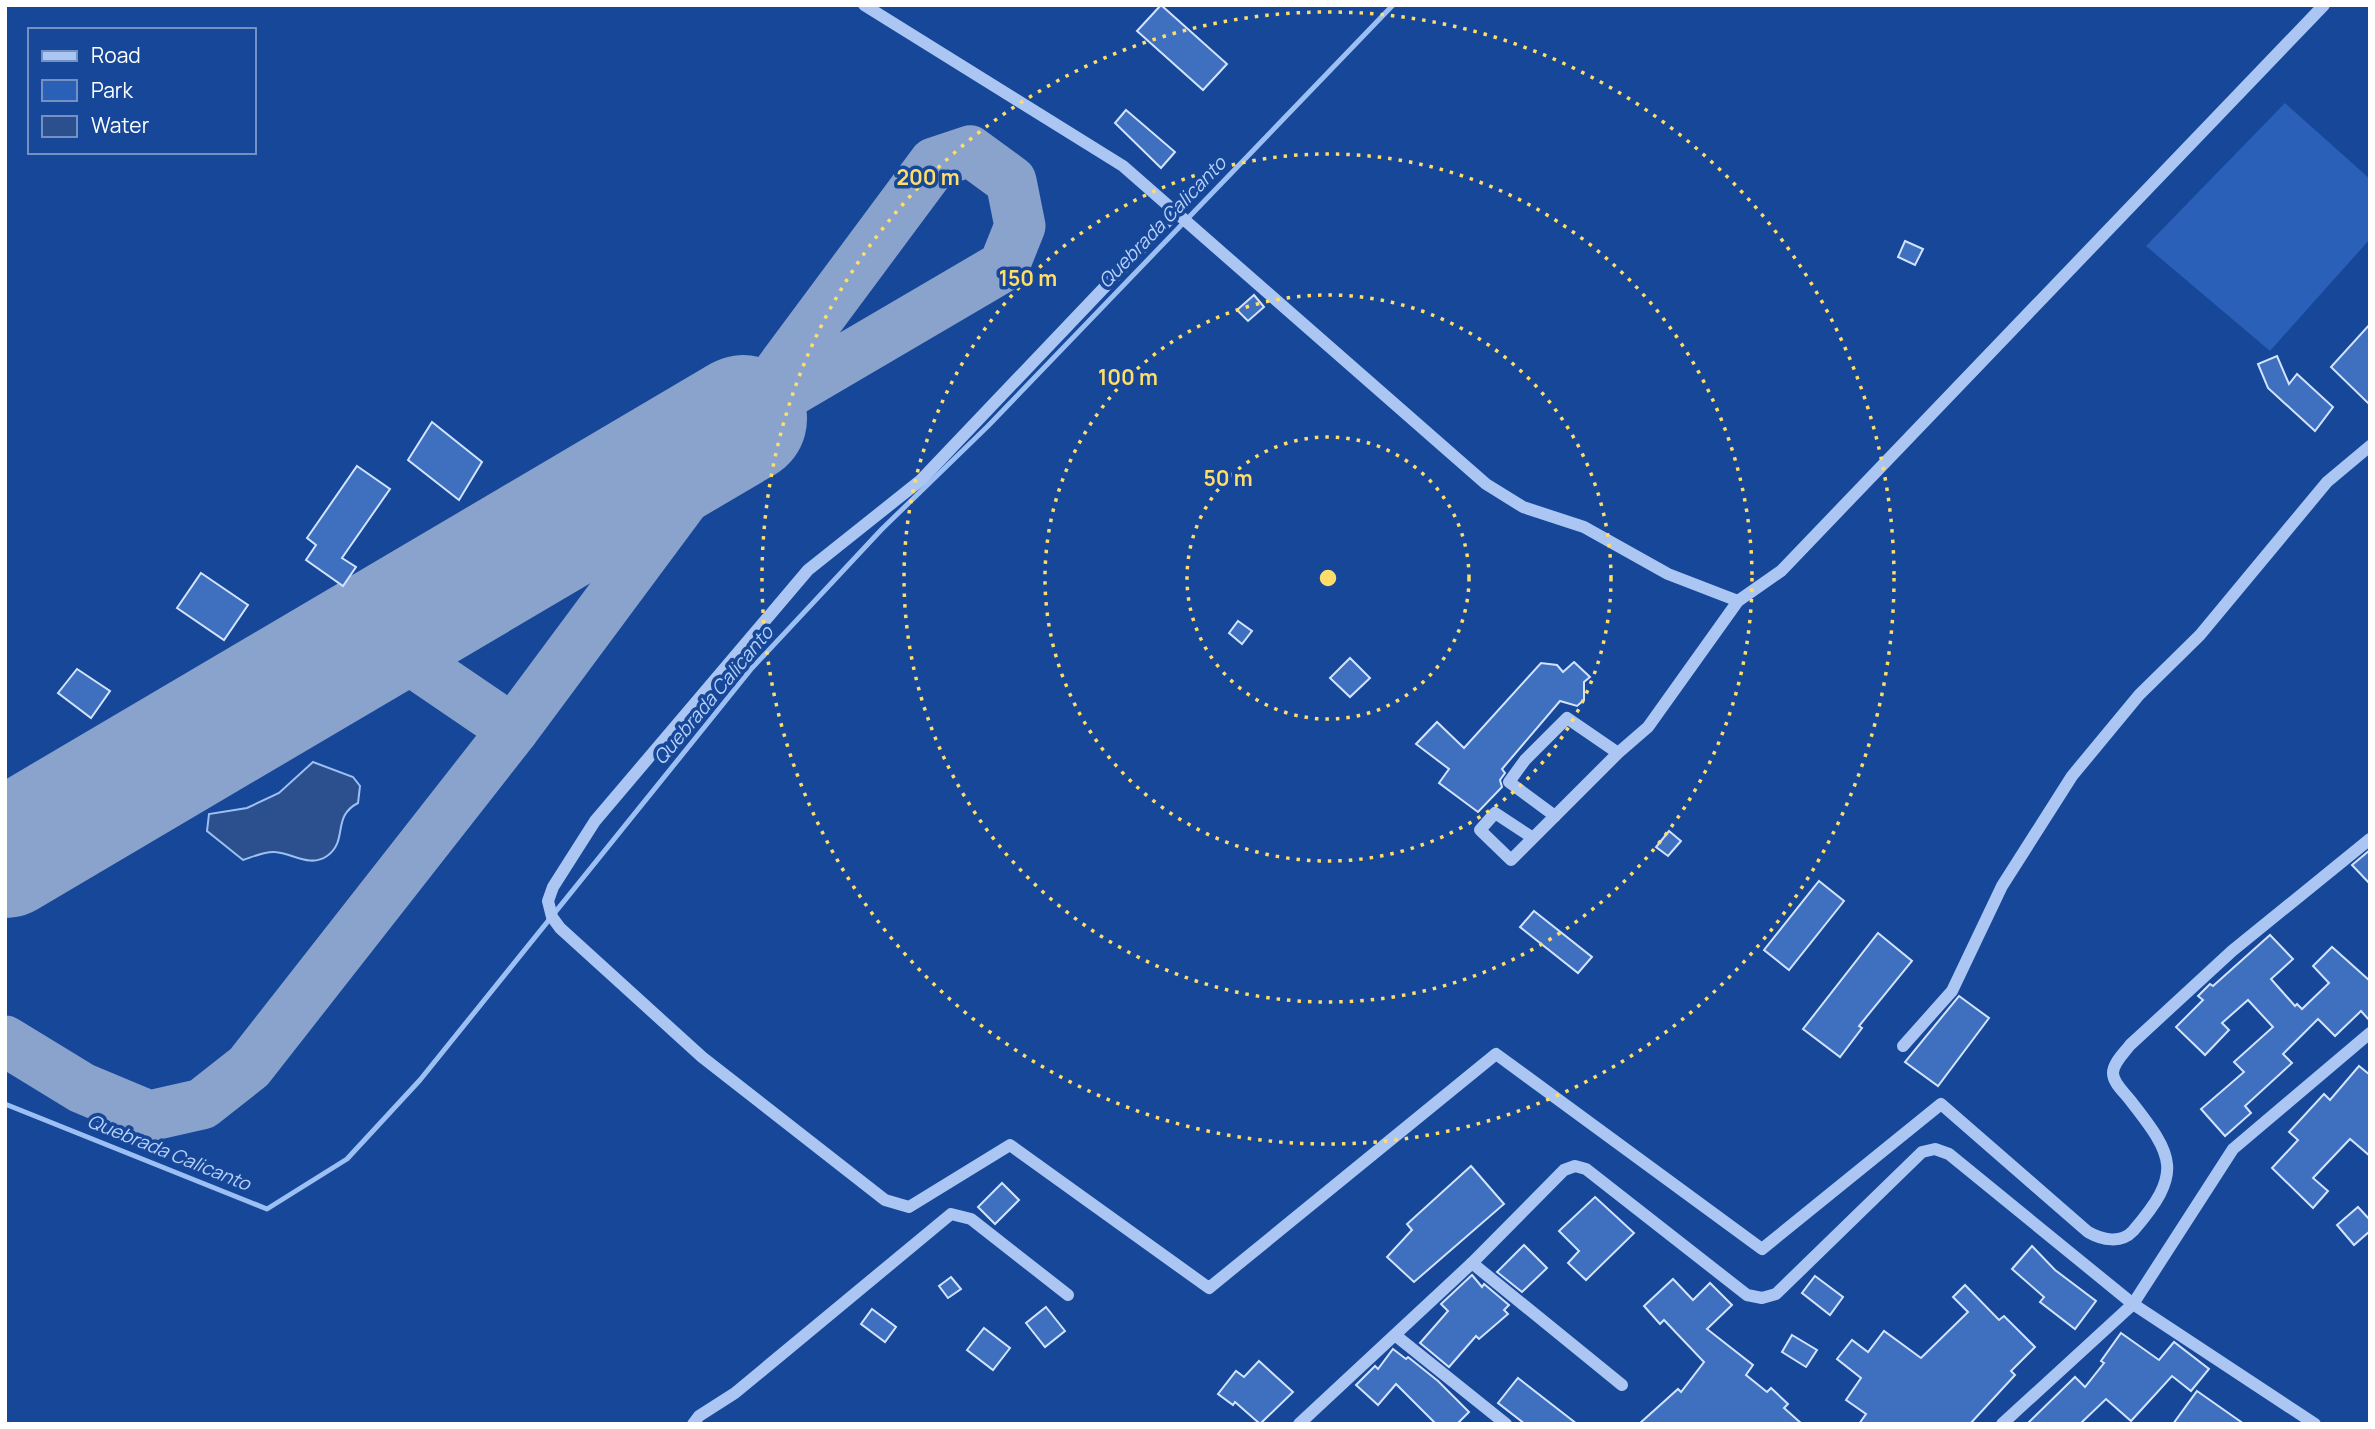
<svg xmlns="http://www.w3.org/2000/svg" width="2375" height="1429" font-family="Manrope,sans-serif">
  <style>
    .green { fill: #2a60b7 }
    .water { fill: #2c508d; stroke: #9dc0f4; stroke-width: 2 }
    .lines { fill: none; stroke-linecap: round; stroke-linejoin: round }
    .stream { stroke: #9dc0f4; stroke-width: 5 }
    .taxiway { stroke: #8aa3cc; stroke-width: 51 }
    .runway { stroke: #8aa3cc; stroke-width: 128 }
    .building { fill: #3f70c0; stroke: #d2e3fc; stroke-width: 2 }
    .minor { stroke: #abc6f2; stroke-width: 12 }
    .ring { fill: none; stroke: #ffdd6b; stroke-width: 3.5; stroke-dasharray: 3.5 7 }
    .labels { text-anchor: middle; stroke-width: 7; stroke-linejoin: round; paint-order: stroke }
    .water-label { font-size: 19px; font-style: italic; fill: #b7d1f8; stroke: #164799 }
    .centre { fill: #ffdd6b; stroke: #164799; stroke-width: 3.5 }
    .ring-label { font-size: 21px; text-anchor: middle; font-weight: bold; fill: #ffdd6b; stroke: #164799; stroke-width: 7; stroke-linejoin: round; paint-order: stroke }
  </style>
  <rect width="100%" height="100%" fill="#164799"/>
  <polygon class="green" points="2285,103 2370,179 2370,239 2270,351 2146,246"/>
  <path class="water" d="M313 762 353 777 360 786 358 803C331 817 349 840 327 856 310 868 292 853 275 852 265 851 252 857 243 860L207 831 209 814 247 808 279 793Z"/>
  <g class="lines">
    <polyline class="stream" points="5,1104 267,1209 347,1159 420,1080 752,668 882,529 988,426 1393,5"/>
    <g class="taxiway">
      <polyline points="375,636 513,730"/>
      <polyline points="5,1041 82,1088 149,1116 202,1104 249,1067 513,730 934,163 970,151 1011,181 1020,226 1004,266 743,419"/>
    </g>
    <polyline class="runway" points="5,854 743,419"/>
  </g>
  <g class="building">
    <polygon points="1161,5 1227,64 1203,90 1137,31"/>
    <polygon points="1126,110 1175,152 1161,168 1115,123"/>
    <polygon points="1905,241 1923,249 1915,265 1898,257"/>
    <polygon points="1254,295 1264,307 1248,321 1237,310"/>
    <polygon points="2370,324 2370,405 2331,367"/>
    <polygon points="2277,356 2289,384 2297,374 2333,407 2315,431 2268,388 2258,364"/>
    <polygon points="432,422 482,462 459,500 408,460"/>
    <polygon points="357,466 390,489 342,558 356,567 343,586 306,560 316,545 307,538"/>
    <polygon points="201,573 248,605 224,640 177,608"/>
    <polygon points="1238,621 1252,631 1242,644 1229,633"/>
    <polygon points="1350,658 1370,678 1350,697 1330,678"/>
    <polygon points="1574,662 1590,677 1584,682 1584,700 1577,706 1560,701 1502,769 1505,773 1500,780 1502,787 1478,812 1439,783 1449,769 1416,744 1437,722 1464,748 1541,663 1557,665 1563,672"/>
    <polygon points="77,669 110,691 91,718 58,693"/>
    <polygon points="1669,831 1681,841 1668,856 1656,847"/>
    <polygon points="2370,850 2370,884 2352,865"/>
    <polygon points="1819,881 1844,901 1789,970 1764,950"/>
    <polygon points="1534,911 1592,957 1578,973 1520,927"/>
    <polygon points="1878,933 1912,961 1859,1026 1862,1028 1840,1057 1803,1029"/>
    <polygon points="2270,935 2293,959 2271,979 2295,1006 2297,1004 2302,1009 2329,983 2313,966 2332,947 2370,981 2370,1021 2361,1011 2335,1036 2318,1019 2283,1054 2292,1063 2245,1106 2251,1113 2225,1136 2201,1109 2244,1072 2234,1062 2273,1027 2248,1000 2222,1023 2229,1030 2205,1055 2176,1027 2203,1000 2198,996 2210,984 2213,986"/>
    <polygon points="1959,996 1989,1018 1938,1086 1905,1062"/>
    <polygon points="2359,1066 2370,1075 2370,1156 2350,1139 2313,1178 2328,1191 2313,1208 2272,1168 2298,1140 2289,1132 2324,1094 2330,1100"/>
    <polygon points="1471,1166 1504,1204 1414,1282 1387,1257 1412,1230 1407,1224"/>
    <polygon points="1002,1183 1019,1200 995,1224 978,1207"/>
    <polygon points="1595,1197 1634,1233 1586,1280 1568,1263 1579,1251 1559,1231"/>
    <polygon points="2358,1207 2370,1220 2370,1231 2354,1245 2337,1225"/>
    <polygon points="1524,1245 1547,1268 1522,1292 1497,1272"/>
    <polygon points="2032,1246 2055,1270 2096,1301 2075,1329 2040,1302 2044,1297 2012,1269"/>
    <polygon points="1472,1275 1482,1287 1484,1284 1509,1305 1504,1310 1508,1314 1479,1339 1476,1336 1449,1367 1420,1343 1448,1311 1441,1304"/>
    <polygon points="1815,1276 1843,1297 1830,1315 1802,1293"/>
    <polygon points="951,1277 961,1289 948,1298 939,1286"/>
    <polygon points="1673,1279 1693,1300 1710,1283 1732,1305 1707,1329 1753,1365 1746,1375 1767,1392 1771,1388 1788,1404 1784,1408 1802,1424 1639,1424 1678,1389 1681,1392 1704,1362 1664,1320 1660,1324 1644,1306"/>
    <polygon points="1965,1285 1999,1320 2004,1316 2035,1347 2011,1371 2015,1375 1970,1424 1859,1424 1866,1414 1846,1400 1861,1378 1837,1359 1852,1340 1868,1352 1884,1331 1921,1358 1968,1312 1953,1297"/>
    <polygon points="1046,1307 1065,1331 1045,1347 1026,1323"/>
    <polygon points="872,1309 896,1327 885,1342 861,1324"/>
    <polygon points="984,1328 1010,1348 993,1370 967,1350"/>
    <polygon points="2121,1333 2159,1360 2174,1342 2209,1369 2191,1391 2172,1376 2131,1421 2106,1399 2080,1424 2027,1424 2075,1377 2085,1387 2104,1363 2101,1361"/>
    <polygon points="1792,1335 1817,1350 1806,1367 1782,1352"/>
    <polygon points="1393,1349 1406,1359 1408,1357 1438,1381 1469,1412 1457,1424 1436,1424 1396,1384 1378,1405 1356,1385 1375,1366 1378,1369"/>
    <polygon points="1259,1361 1293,1392 1260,1424 1235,1402 1233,1405 1218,1394 1236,1371 1244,1377"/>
    <polygon points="1518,1378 1577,1424 1525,1424 1498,1403"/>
    <polygon points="2197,1391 2244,1424 2173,1424"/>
  </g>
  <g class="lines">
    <g class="minor">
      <polyline points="864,5 1123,166 1486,484 1523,507 1584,527 1668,574 1738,601 1781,571 2324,5"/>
      <path d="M1177 211 921 480 808 570 595 821 553 887 548 901 552 917 560 928 702 1057 885 1200 909 1207 1010 1145 1209 1288 1496 1054 1762 1249 1941 1104 2088 1232C2102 1240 2121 1244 2133 1231 2183 1173 2175 1157 2130 1100 2124 1092 2113 1083 2113 1073 2113 1063 2124 1053 2130 1045L2232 951 2370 839"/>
      <polyline points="1618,753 1555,816 1509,782 1525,760 1567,718 1618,753 1648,727 1738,601"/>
      <polyline points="1533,838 1511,860 1480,830 1495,813 1533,838 1555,816"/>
      <polyline points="1903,1046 1952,991 2002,886 2072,776 2139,695 2200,635 2327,482 2370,446"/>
      <polyline points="1472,1263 1622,1385"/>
      <polyline points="1395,1335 1506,1424"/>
      <polyline points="693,1424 699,1416 735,1393 951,1214 971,1219 1068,1295"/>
      <polyline points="1299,1424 1472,1263 1564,1170 1575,1166 1586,1169 1747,1295 1762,1298 1776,1294 1922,1152 1935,1149 1949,1154 2133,1304 2315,1424"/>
      <polyline points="2002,1424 2133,1304 2233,1149 2370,1033"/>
    </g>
  </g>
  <g class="ring">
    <circle cx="1328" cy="578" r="141"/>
    <circle cx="1328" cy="578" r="283"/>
    <circle cx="1328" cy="578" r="424"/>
    <circle cx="1328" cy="578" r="566"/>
  </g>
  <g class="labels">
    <g class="water-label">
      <text transform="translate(1162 222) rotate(-46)" y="7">Quebrada Calicanto</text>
      <text transform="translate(713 695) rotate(-50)" y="7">Quebrada Calicanto</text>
      <text transform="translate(169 1152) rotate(22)" y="7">Quebrada Calicanto</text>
    </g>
  </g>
  <circle cx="1328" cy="578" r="10" class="centre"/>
  <g class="ring-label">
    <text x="928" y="185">200 m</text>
    <text x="1028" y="286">150 m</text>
    <text x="1128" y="385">100 m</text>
    <text x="1228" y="486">50 m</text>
  </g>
  <rect width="2375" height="1429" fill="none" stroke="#ffffff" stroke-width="14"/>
  <rect x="28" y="28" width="228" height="126" fill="#164799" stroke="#7391c2" stroke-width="2"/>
  <rect x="42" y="51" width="35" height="10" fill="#abc6f2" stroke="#7391c2" stroke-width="2"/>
  <text x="91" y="63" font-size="21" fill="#ffffff">Road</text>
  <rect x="42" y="80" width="35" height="21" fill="#2a60b7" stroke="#7391c2" stroke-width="2"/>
  <text x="91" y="98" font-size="21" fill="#ffffff">Park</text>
  <rect x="42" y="116" width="35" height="21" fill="#2c508d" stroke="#7391c2" stroke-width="2"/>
  <text x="91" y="133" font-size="21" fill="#ffffff">Water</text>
</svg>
